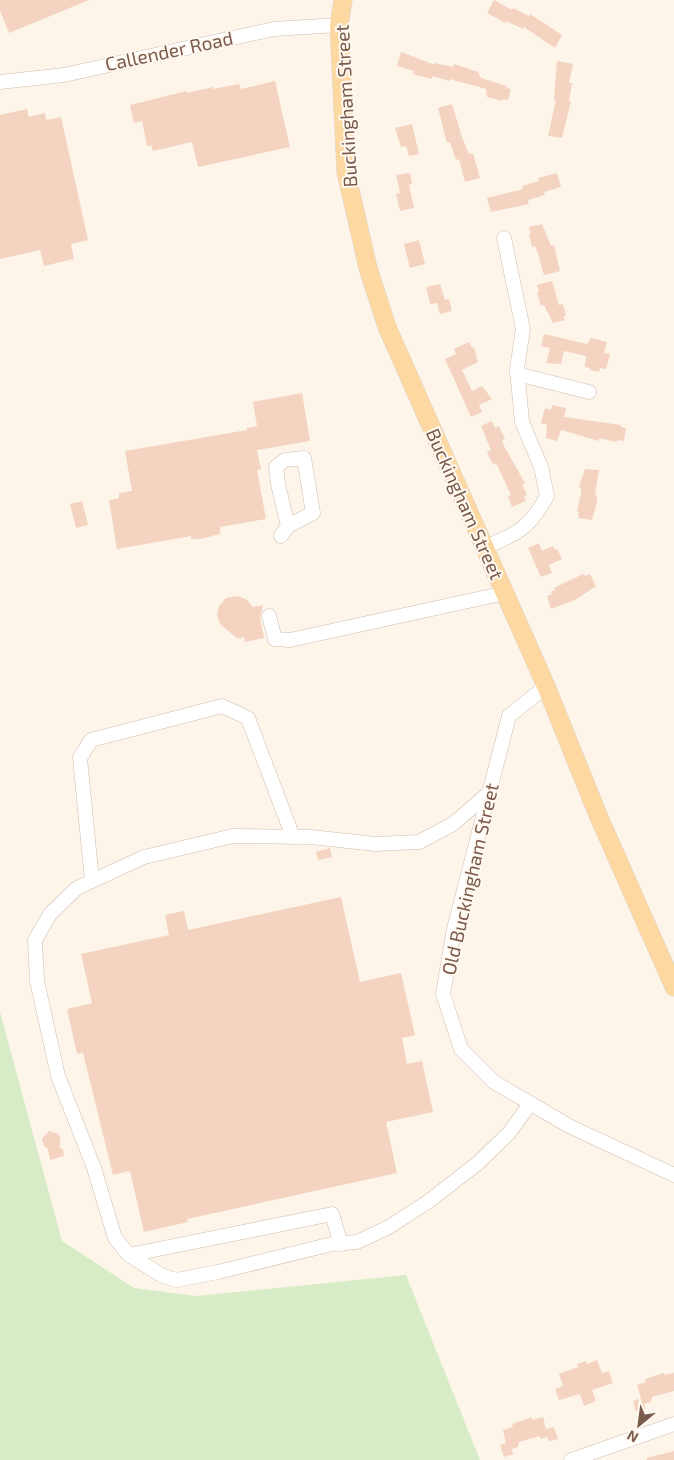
<svg xmlns="http://www.w3.org/2000/svg" width="674" height="1460" font-family="'Exo 2',sans-serif">
  <style>
    .green { fill: #d7ecc6 }
    .building { fill: #f4d3c0 }
    .lines { fill: none; stroke-linecap: round; stroke-linejoin: round }
    .minor-casing { stroke: #d0bcae; stroke-width: 15 }
    .major-casing { stroke: #dcd4d0; stroke-width: 19 }
    .minor { stroke: #fff; stroke-width: 14 }
    .major { stroke: #fdd8a1; stroke-width: 18 }
    .labels { text-anchor: middle; stroke-width: 4; stroke-linejoin: round; paint-order: stroke }
    .street-label { font-size: 19px; fill: #795a4b; stroke: #fff9f1 }
  </style>
  <rect width="100%" height="100%" fill="#fdf5e9"/>
  <polygon class="green" points="0,1012 62,1241 134,1288 196,1296 406,1275 480,1460 0,1460"/>
  <g class="building">
    <polygon points="0,0 89,0 9,33 0,11"/>
    <polygon points="494,0 512,10 513,8 529,16 530,14 562,35 555,48 524,27 523,29 506,21 505,23 487,13"/>
    <polygon points="401,52 435,65 435,63 453,67 454,64 478,72 481,78 507,86 506,88 511,89 508,100 503,99 502,101 487,97 486,89 450,79 450,81 432,76 432,79 413,74 414,71 397,66"/>
    <polygon points="557,61 573,64 569,83 572,83 569,101 571,101 562,138 548,136 556,100 554,99"/>
    <polygon points="275,81 290,147 198,167 192,142 153,151 151,145 147,146 142,121 134,123 130,105 186,91 187,93 213,87 213,89 239,84 241,89"/>
    <polygon points="452,104 462,137 469,154 473,153 480,178 465,182 459,159 456,160 450,142 447,143 438,108"/>
    <polygon points="27,109 29,117 45,113 46,120 61,117 88,240 71,244 74,259 44,266 40,250 0,259 0,115"/>
    <polygon points="412,124 419,154 409,156 406,146 401,147 395,128"/>
    <polygon points="410,173 412,184 409,185 414,208 400,211 396,194 400,193 396,175"/>
    <polygon points="557,173 561,187 544,192 545,195 528,200 529,204 491,212 487,198 523,189 522,186 539,181 538,178"/>
    <polygon points="542,224 551,246 554,245 560,271 544,275 537,251 535,246 532,247 529,234 531,233 529,227"/>
    <polygon points="419,240 425,264 410,268 404,244"/>
    <polygon points="552,281 559,305 563,304 566,316 563,316 565,320 553,323 544,305 541,306 537,293 539,292 537,285"/>
    <polygon points="440,284 445,300 449,299 452,311 440,314 437,303 430,304 426,287"/>
    <polygon points="544,334 587,344 591,338 607,342 604,353 610,354 606,369 600,368 599,372 590,370 590,368 585,367 586,356 564,351 561,364 546,363 550,348 541,346"/>
    <polygon points="469,342 472,348 474,347 478,362 462,370 472,391 482,386 492,399 479,405 482,412 471,417 445,359 456,354 454,349"/>
    <polygon points="302,393 310,441 257,450 261,469 257,470 266,519 220,527 220,534 200,539 191,539 191,536 117,549 109,500 119,498 119,493 132,491 125,451 247,430 247,428 257,426 253,402"/>
    <polygon points="552,405 566,408 564,417 621,425 621,427 626,428 624,441 617,440 617,442 599,438 599,441 561,430 557,441 546,438 547,425 541,423 545,408 551,410"/>
    <polygon points="492,421 495,428 499,426 505,439 502,440 504,446 525,483 522,484 527,495 524,496 526,501 512,507 508,496 511,495 497,465 492,463 487,452 491,450 481,426"/>
    <polygon points="585,469 599,470 595,495 597,496 597,502 592,520 578,518 579,512 577,512 581,493 581,488 579,487"/>
    <polygon points="82,501 88,525 76,528 70,504"/>
    <polygon points="539,543 542,551 553,546 555,550 557,549 562,559 549,565 552,573 541,577 528,548"/>
    <polygon points="583,574 585,576 590,574 596,586 575,600 551,609 547,596 552,594 551,592 555,590 554,588"/>
    <polygon points="238,596 247,600 253,607 263,605 260,618 264,638 245,642 244,637 238,639 220,624 217,615 219,606 226,598"/>
    <polygon points="330,848 332,857 318,860 316,852"/>
    <polygon points="341,897 360,982 401,973 415,1035 402,1038 407,1064 422,1061 433,1112 386,1122 397,1173 187,1219 188,1222 144,1232 130,1171 113,1175 83,1053 77,1054 67,1009 92,1003 81,954 169,935 165,915 184,911 188,930"/>
    <polygon points="49,1131 58,1134 60,1138 60,1148 63,1149 64,1156 50,1160 48,1149 44,1146 42,1139"/>
    <polygon points="597,1360 602,1373 609,1371 613,1383 592,1390 596,1401 584,1406 580,1394 559,1400 555,1389 563,1386 559,1374 578,1367 577,1364 586,1361 587,1364"/>
    <polygon points="664,1373 665,1375 674,1373 674,1391 652,1397 651,1402 644,1404 646,1409 636,1412 633,1401 641,1398 637,1385 646,1382 645,1379"/>
    <polygon points="532,1417 532,1420 543,1417 546,1429 554,1427 558,1439 549,1441 547,1437 540,1439 540,1436 519,1442 518,1447 512,1449 513,1454 504,1457 500,1445 506,1443 503,1430 513,1427 512,1424"/>
    <polygon points="674,1451 674,1460 647,1460 646,1458"/>
  </g>
  <g class="lines">
    <defs>
      <g id="minor">
        <polyline points="0,82 64,75 274,29 339,25"/>
        <polyline points="517,374 589,392"/>
        <polyline points="281,536 288,526 278,484 276,467 285,460 304,458 313,513 288,526"/>
        <path d="M485 547C518 534 530 527 547 496L541 467 522 422 517 369 523 329 504 238"/>
        <polyline points="269,616 275,639 290,640 505,593"/>
        <polyline points="546,686 509,716 454,929 443,994 461,1049 494,1082 569,1126 674,1175"/>
        <polyline points="490,792 453,824 419,842 375,844 311,837 233,836 144,857 77,888 50,914 35,940 37,981 58,1076 94,1168 115,1238 129,1255 161,1275 176,1280 218,1272 332,1244 357,1242 389,1227 429,1201 478,1163 509,1133 530,1104"/>
        <polyline points="92,881 80,758 91,740 222,706 248,718 293,837"/>
        <polyline points="129,1255 332,1214 341,1244"/>
        <polyline points="571,1460 674,1424"/>
      </g>
      <polyline id="major" points="343,0 339,25 346,172 368,268 387,327 546,686 598,815 674,987"/>
    </defs>
    <use href="#minor" class="minor-casing"/>
    <use href="#major" class="major-casing"/>
    <use href="#minor" class="minor"/>
    <use href="#major" class="major"/>
  </g>
  <g class="labels">
    <g class="street-label">
      <text transform="translate(169 51) rotate(-12)" y="7">Callender Road</text>
      <text transform="translate(346 106) rotate(-93)" y="7">Buckingham Street</text>
      <text transform="translate(465 504) rotate(66)" y="7">Buckingham Street</text>
      <text transform="translate(470 879) rotate(-77)" y="7">Old Buckingham Street</text>
    </g>
  </g>
  <g transform="translate(639 1425) rotate(209)" stroke="#fff9f1" stroke-width="4" paint-order="stroke">
  <path d="M0-4L9 19L0 12L-9 19Z" fill="#795a4b"/>
  <text y="-8" font-size="14" font-weight="bold" text-anchor="middle" fill="#795a4b">N</text>
  </g>
</svg>
